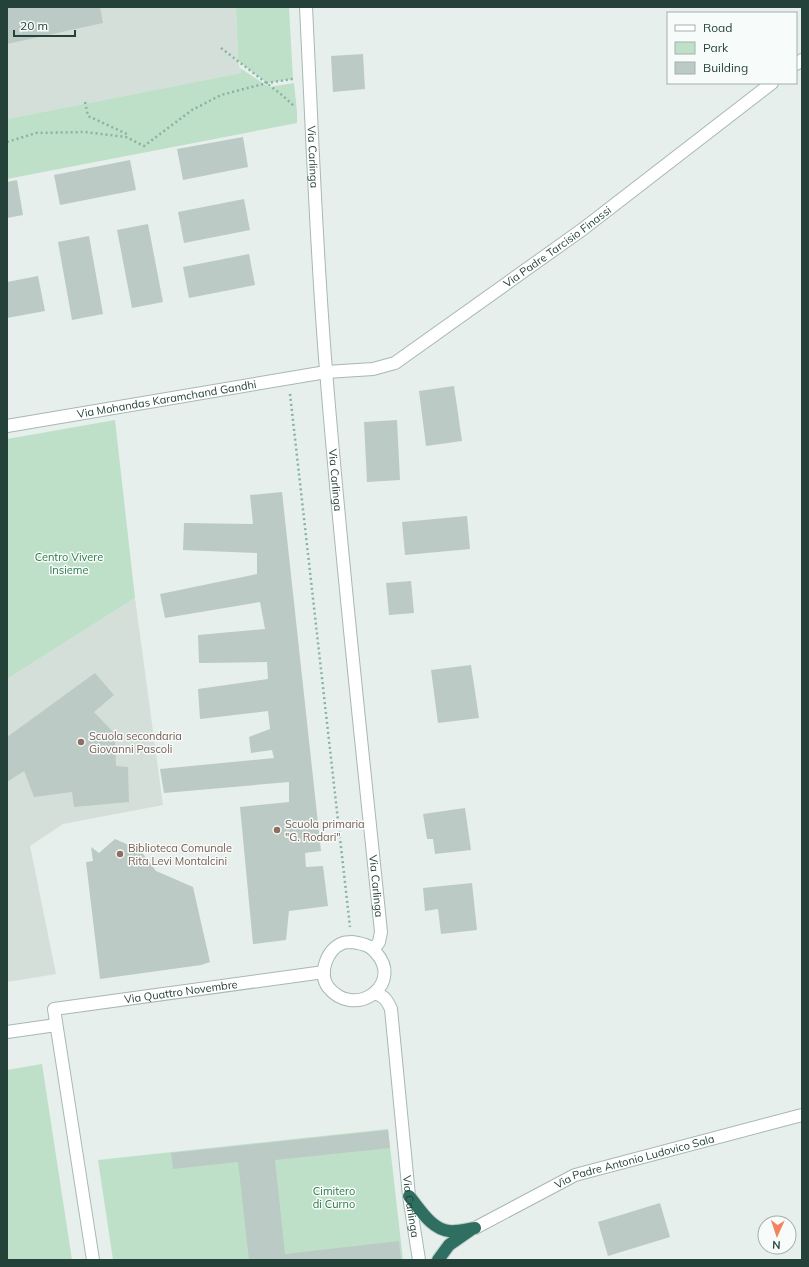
<svg xmlns="http://www.w3.org/2000/svg" width="809" height="1267" font-family="Mulish,sans-serif">
<style>
.built{fill:#d4dfda}
.green{fill:#bfe0c8}
.building{fill:#bbcac4}
.lines{fill:none;stroke-linecap:round;stroke-linejoin:round}
.street-casing{stroke:#a8b8b2;stroke-width:14}
.highway-casing{stroke:#c2cac8;stroke-width:14}
.path{stroke:#86b3a5;stroke-width:2.5;stroke-dasharray:2 3;stroke-linecap:butt}
.street{stroke:#fff;stroke-width:12}
.highway{stroke:#2f6f62;stroke-width:12}
.education-dot{fill:#8d6e63;stroke:#f7fbf9;stroke-width:1.5}
.labels{text-anchor:middle;stroke-width:3;stroke-linejoin:round;paint-order:stroke}
.street-label{font-size:11px;fill:#24423a;stroke:#f7fbf9}
.park-label{font-size:11px;fill:#2d7a4b;stroke:#f7fbf9}
.education-label{font-size:11px;fill:#785e54;stroke:#f7fbf9;text-anchor:start}
</style>
<rect width="100%" height="100%" fill="#e6efeb"/>
<!-- built -->
<path class="built" d="M7 7H236L238 61 241 73 7 119Z
M135 598 163 805 63 824 30 846 56 974 7 982V679Z"/>
<!-- green -->
<path class="green" d="M236 7H289L293 79 267 83 238 61Z
M240 68 269 87 294 83 297 112V123L7 179V119L241 73Z
M115 420 135 598 7 679V439Z
M42 1064 72 1260H7V1070Z
M388 1129 403 1260H113L98 1160Z"/>
<!-- building -->
<path class="building" d="M7 7H100L103 23 7 44Z
M363 54 365 89 333 92 331 56Z
M243 137 248 167 183 180 177 149Z
M130 160 136 190 60 205 54 175Z
M17 180 23 215 7 218V182Z
M244 199 250 230 184 243 178 212Z
M148 224 163 302 132 308 117 230Z
M89 236 103 314 72 320 58 242Z
M249 254 255 285 189 298 183 267Z
M38 276 45 311 7 318V282Z
M454 386 462 441 426 446 419 391Z
M397 420 400 480 367 482 364 422Z
M282 492 321 851 305 853 306 867 323 866 328 906 289 911 286 940 253 944 240 807 289 802V782L164 793 160 769 274 758 272 750 251 753 249 737 270 729 268 711 200 719 198 689 268 679 267 662 199 663 198 635 265 629 260 602 165 618 160 594 257 574V553L183 550 184 523 253 524 250 495Z
M467 516 470 549 405 555 402 522Z
M411 581 414 613 389 615 386 583Z
M471 665 479 718 438 723 431 670Z
M95 673 114 695 94 712 115 734 116 766 128 767 129 802 74 807 72 792 34 797 24 771 7 782V737Z
M465 808 471 850 435 854 433 839H427L423 814Z
M115 839 140 850 156 871 193 887 210 962 201 965 100 979 86 862 93 861 91 847 99 853Z
M472 883 477 930 441 934 438 909 425 911 423 888Z
M388 1130 390 1148 275 1160 285 1254 399 1241 401 1260H249L238 1162 173 1169 171 1153Z
M660 1203 670 1237 608 1256 598 1222Z"/>
<g class="lines">
<defs>
<g id="street">
<path id="s1" d="M306 7C312 128 316 249 326 370 341 558 362 745 381 932L379 942 374 949"/>
<path d="M796 64 802 60"/>
<path id="s2" d="M7 426 326 372 373 369 395 363 583 229 772 83"/>
<path d="M352 942C366 944 372 946 380 958 399 987 354 1019 328 987 318 973 327 949 343 943 345 942 349 942 352 942Z"/>
<path id="s3" d="M375 993C384 996 387 1000 391 1009L409 1196 419 1260"/>
<path d="M7 1032 56 1025"/>
<path id="s4" d="M475 1228 575 1175 802 1115"/>
<path id="s5" d="M93 1260 54 1009 324 972"/>
</g>
<path id="highway" d="M409 1196C420 1209 431 1229 449 1231 457 1232 467 1229 475 1228
M438 1260 449 1245 472 1229"/>
</defs>
<!-- street casing -->
<use href="#street" class="street-casing"/>
<!-- highway casing -->
<use href="#highway" class="highway-casing"/>
<!-- path -->
<path class="path" d="M221 48 282 95 294 106
M85 102 88 116 127 134 126 137
M7 142 36 133 85 132 126 137 144 146 192 110 221 95 267 83 293 79
M290 394 350 927"/>
<!-- street -->
<use href="#street" class="street"/>
<!-- highway -->
<use href="#highway" class="highway"/>
</g>
<!-- markers -->
<g class="education-dot">
<circle cx="81" cy="742" r="4"/>
<circle cx="277" cy="830" r="4"/>
<circle cx="120" cy="854" r="4"/>
</g>
<g class="labels">
<!-- street labels -->
<g class="street-label">
<text dy="4" stroke="none"><textPath href="#s1" startOffset="150">Via Carlinga</textPath></text>
<text dy="4" stroke="none"><textPath href="#s2" startOffset="593">Via Padre Tarcisio Finassi</textPath></text>
<text dy="4" stroke="none"><textPath href="#s2" startOffset="162">Via Mohandas Karamchand Gandhi</textPath></text>
<text dy="4" stroke="none"><textPath href="#s1" startOffset="474">Via Carlinga</textPath></text>
<text dy="4" stroke="none"><textPath href="#s1" startOffset="882">Via Carlinga</textPath></text>
<text dy="4" stroke="none"><textPath href="#s5" startOffset="382">Via Quattro Novembre</textPath></text>
<text dy="4" stroke="none"><textPath href="#s4" startOffset="174">Via Padre Antonio Ludovico Sala</textPath></text>
<text dy="4" stroke="none"><textPath href="#s3" startOffset="222">Via Carlinga</textPath></text>
</g>
<!-- park labels -->
<g class="park-label">
<text x="69" y="561">Centro Vivere<tspan x="69" dy="13">Insieme</tspan></text>
<text x="334" y="1195">Cimitero<tspan x="334" dy="13">di Curno</tspan></text>
</g>
<!-- education labels -->
<g class="education-label">
<text x="89" y="740">Scuola secondaria<tspan x="89" dy="13">Giovanni Pascoli</tspan></text>
<text x="285" y="828">Scuola primaria<tspan x="285" dy="13">"G. Rodari"</tspan></text>
<text x="128" y="852">Biblioteca Comunale<tspan x="128" dy="13">Rita Levi Montalcini</tspan></text>
</g>
</g>
<!-- border -->
<rect width="809" height="1267" fill="none" stroke="#24423a" stroke-width="16"/>
<!-- legend -->
<rect x="667" y="12" width="130" height="72" fill="#f7fbf9" stroke="#a3b1ad"/>
<rect x="675" y="25" width="20" height="6" fill="#ffffff" stroke="#a3b1ad"/>
<text x="703" y="32" font-size="12" fill="#24423a">Road</text>
<rect x="675" y="42" width="20" height="12" fill="#bfe0c8" stroke="#a3b1ad"/>
<text x="703" y="52" font-size="12" fill="#24423a">Park</text>
<rect x="675" y="62" width="20" height="12" fill="#bbcac4" stroke="#a3b1ad"/>
<text x="703" y="72" font-size="12" fill="#24423a">Building</text>
<!-- north arrow -->
<g transform="translate(777 1235) rotate(183)"><circle r="19" fill="#f7fbf9" stroke="#a3b1ad"/>
<path d="M0-3L7 15L0 10L-7 15Z" fill="#f4845f"/>
<text y="-6" font-size="11" font-weight="bold" text-anchor="middle" fill="#24423a">N</text>
</g>
<!-- scale -->
<path d="M14 30v6h61v-6" fill="none" stroke="#24423a" stroke-width="2"/>
<text x="20" y="30" font-size="12" fill="#24423a" stroke="#f7fbf9" stroke-width="3" paint-order="stroke">20 m</text>
</svg>
